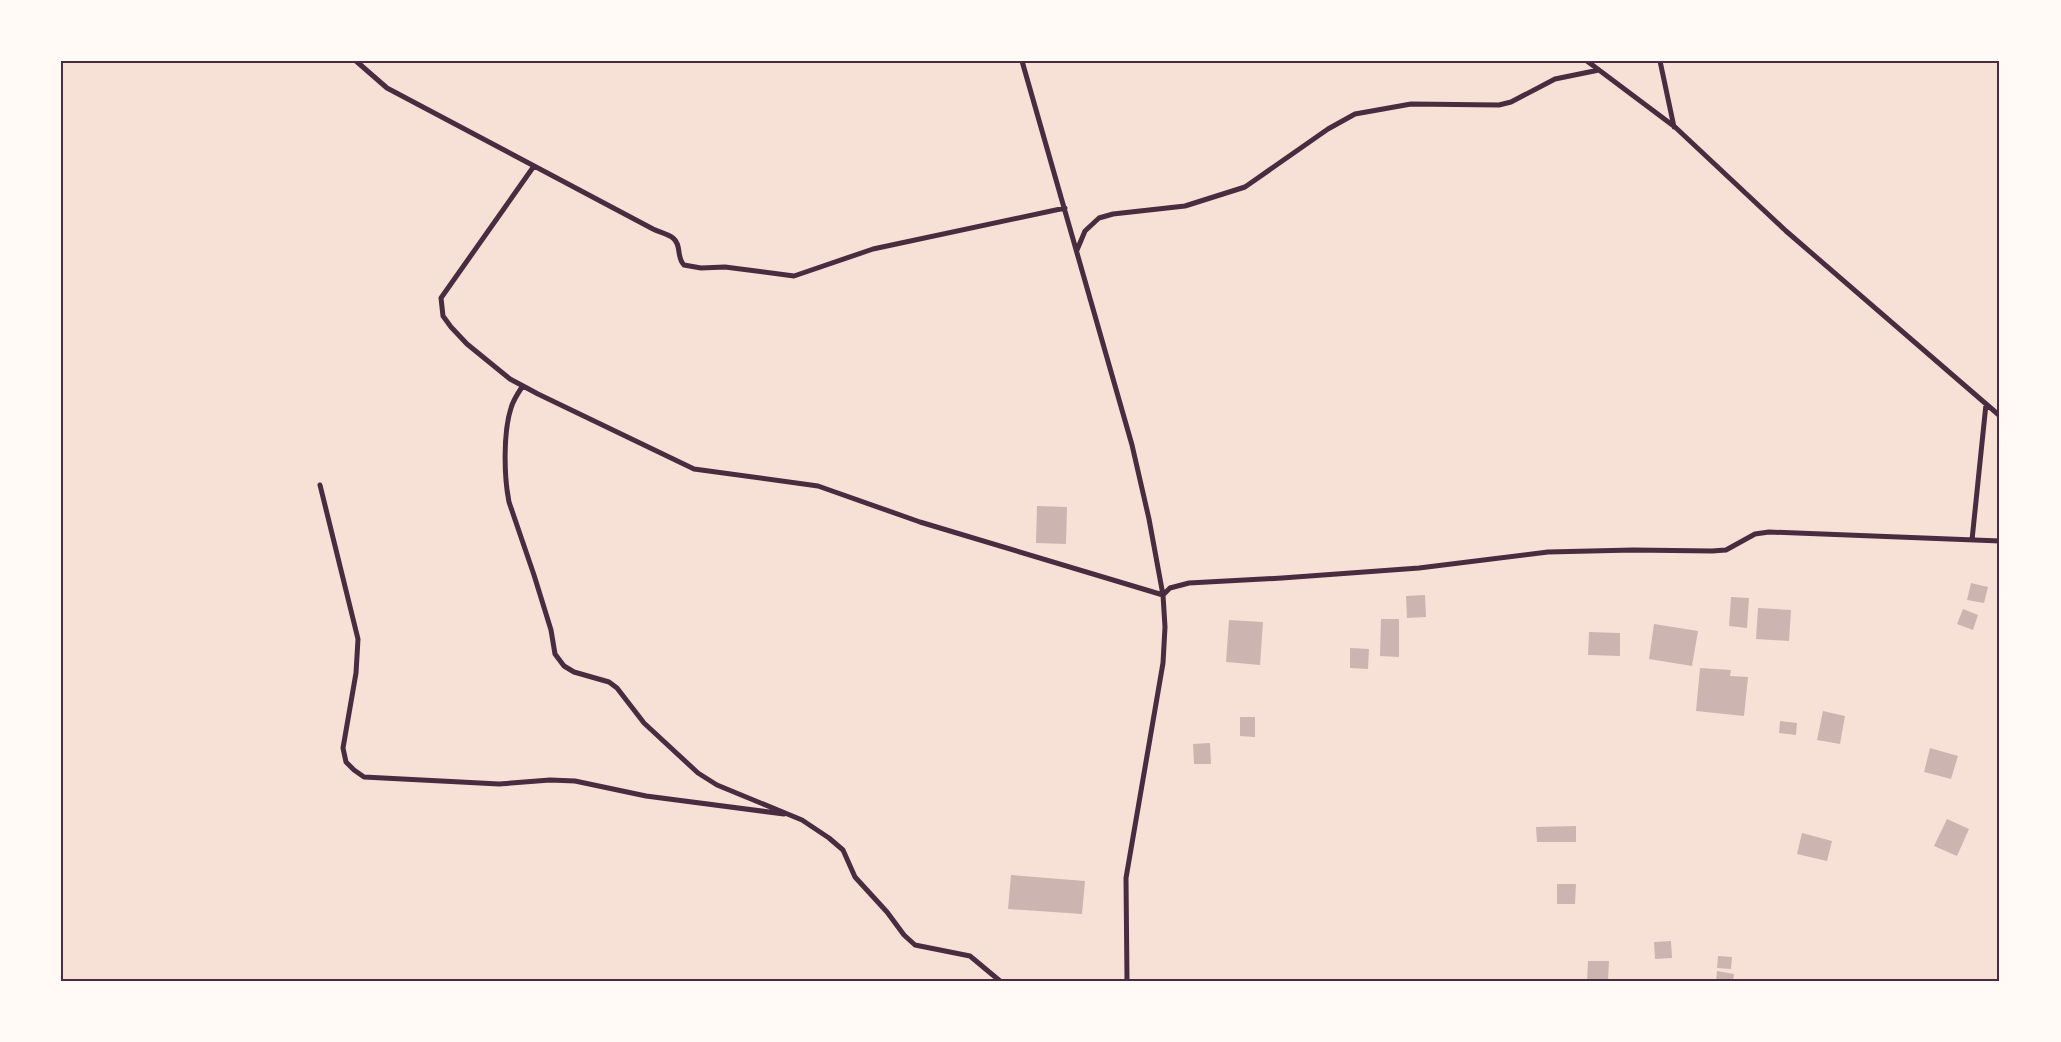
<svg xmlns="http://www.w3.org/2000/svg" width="2061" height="1042" font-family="Ubuntu,sans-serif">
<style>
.building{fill:#ccb4b1}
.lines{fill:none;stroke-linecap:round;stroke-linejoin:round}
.minor{stroke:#4a2c40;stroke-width:5}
.neatline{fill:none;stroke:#4a2c40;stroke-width:2}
</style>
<rect width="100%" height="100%" fill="#f7e1d7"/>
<!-- building -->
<path class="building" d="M1037 506 1067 507 1066 544 1036 543Z
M1971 583 1988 587 1984 603 1967 600Z
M1425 595 1426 617 1407 618 1406 596Z
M1731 597 1749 598 1747 628 1729 626Z
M1758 608 1791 610 1789 641 1756 639Z
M1963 609 1978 615 1973 630 1957 624Z
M1381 619H1399V657L1380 656Z
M1229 620 1263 622 1260 665 1226 662Z
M1654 624 1698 631 1692 666 1649 659Z
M1589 632 1620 633V656L1588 655Z
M1350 648 1369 649 1368 669 1350 668Z
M1700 668 1731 670 1730 676 1748 677 1744 716 1696 711Z
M1823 711 1845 716 1840 744 1817 740Z
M1240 717H1255V737L1240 736Z
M1780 721 1797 723 1796 735 1779 733Z
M1210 743 1211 764H1194L1193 744Z
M1930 748 1958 756 1951 779 1924 772Z
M1947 819 1969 829 1957 856 1934 846Z
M1576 826V842H1537L1536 827Z
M1802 833 1832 841 1827 861 1797 854Z
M1011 875 1085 881 1082 914 1008 909Z
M1557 884H1576L1575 904H1557Z
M1671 941 1672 958 1655 959 1654 942Z
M1718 956 1732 957 1731 969 1717 968Z
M1588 961H1609L1608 981H1587Z
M1717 971 1734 974 1733 981H1716Z"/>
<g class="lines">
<!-- minor -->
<path class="minor" d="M356 61 387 88 653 229C659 232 668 234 673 238 682 245 676 257 684 265L701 268 725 267 794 276 873 249 1065 208
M1022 61 1132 445 1149 519 1163 595 1165 627 1163 663 1126 878 1127 981
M1587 61 1675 127 1786 231 2000 416
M1660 61 1674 127
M534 166 441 298 443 316 451 327 467 344 510 379 538 394 694 469 818 486 920 522 1163 595 1170 588 1189 583 1282 578 1419 568 1548 552 1633 550 1712 551 1726 550 1755 534 1769 532 2000 541
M1077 250 1085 231 1099 218 1113 214 1185 206 1245 187 1328 129 1355 114 1411 104 1499 105 1511 102 1555 79 1599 70
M522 387C518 393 513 401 511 408 503 433 504 477 509 502L534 575 551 630 555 654 564 666 574 672 609 682 617 688 644 723 698 773 717 785 802 820 829 838 843 850 855 877 887 912 904 935 915 945 970 956 1000 981
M320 485 358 639 356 673 343 748 346 762 354 770 364 777 499 784 550 780 575 781 646 796 784 814
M1972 540 1986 404"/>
</g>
<!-- border -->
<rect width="2061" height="1042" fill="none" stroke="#fffaf5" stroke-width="125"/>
<rect x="62" y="62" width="1936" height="918" class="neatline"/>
</svg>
